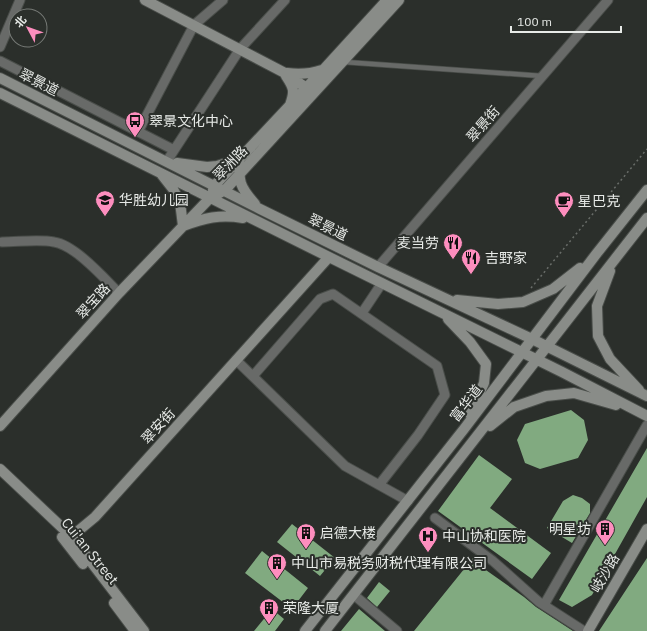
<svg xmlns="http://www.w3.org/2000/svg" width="647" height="631" font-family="'IBM Plex Sans','Noto Sans SC',sans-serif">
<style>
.building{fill:#81aa80}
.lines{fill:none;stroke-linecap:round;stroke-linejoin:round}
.lane-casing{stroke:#494d49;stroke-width:6}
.street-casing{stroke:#494d49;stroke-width:11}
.secondary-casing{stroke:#494d49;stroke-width:12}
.path{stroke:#696d69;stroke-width:1.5;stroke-dasharray:2 3;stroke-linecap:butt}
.lane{stroke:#686a68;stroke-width:4.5}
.street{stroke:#686a68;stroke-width:9}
.secondary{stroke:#898c88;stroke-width:10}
.labels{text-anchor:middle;stroke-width:4;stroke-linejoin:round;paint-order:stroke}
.street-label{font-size:14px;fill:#e7eae7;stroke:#2b2f2b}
.poi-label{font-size:14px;fill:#e7eae7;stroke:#2b2f2b;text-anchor:start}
</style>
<rect width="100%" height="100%" fill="#2b2f2b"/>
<!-- building -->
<path class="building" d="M571 410 584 420 588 440 578 458 540 469 525 463 517 440 525 424Z
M647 448V497L592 595 572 607 559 600Z
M479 455 512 479 490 508 551 553 532 579 438 511Z
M573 495 582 498 590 504V513L572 543 547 528 563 501Z
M292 524 335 558 320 576 277 542Z
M262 551 308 588 292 609 245 573Z
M473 558 484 567 483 568 524 597 536 607 573 631H414Z
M647 558V631H599Z
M379 582 390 591 377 607 367 598Z
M272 609 284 619 275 631H254Z
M359 609 385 631H341Z"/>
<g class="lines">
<defs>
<path id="lane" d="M344 62 542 76"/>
<path id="street" d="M0 47 20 0
M0 61 174 150
M138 132 194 25 223 0
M167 161 240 49 285 0
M2 242C18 242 39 239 54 242 75 245 104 278 119 293
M378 267 608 0
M362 313 382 283
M236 360 345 466 408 501
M253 376 320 299 333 294 437 366 445 395 418 435 379 485
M435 518 493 561 539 602 584 631
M354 595 397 631
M544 605 647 425"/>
<path id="secondary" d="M145 0 283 72 311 91
M287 73C301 75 310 74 322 70
M286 76C294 88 295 91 290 105
M0 78 260 209 378 267 532 339 647 396
M0 93 329 257 562 372 647 416
M177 163 207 167 217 166 239 159C239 182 239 186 255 204
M162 175 173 189 180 202 183 226C204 218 220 214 243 218
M213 190 214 186 324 69 387 0
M610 271 597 306 598 336 610 359 639 390
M457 300 498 304 523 302 553 289 580 268
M448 319 470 342 486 364 484 383 470 414
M0 426 119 293 210 198 225 190 399 0
M490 426 514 407 546 396 574 393 616 405
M0 469 72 537 144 631
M62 537 83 564
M66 541 95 517 329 257
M114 603 135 631
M305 631 464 429 597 253 647 190
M325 631 647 218
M588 631 647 529"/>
</defs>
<!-- lane casing -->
<use href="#lane" class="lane-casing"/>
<!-- street casing -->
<use href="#street" class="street-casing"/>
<!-- secondary casing -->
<use href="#secondary" class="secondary-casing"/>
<!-- path -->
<path class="path" d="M531 288 647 149"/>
<!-- lane -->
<use href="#lane" class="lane"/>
<!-- street -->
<use href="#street" class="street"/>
<!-- secondary -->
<use href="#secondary" class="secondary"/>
</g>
<!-- icons -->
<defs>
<symbol id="bus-pin" viewBox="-11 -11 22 30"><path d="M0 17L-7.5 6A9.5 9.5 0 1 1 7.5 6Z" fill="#fd8ebe" stroke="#2b2f2b"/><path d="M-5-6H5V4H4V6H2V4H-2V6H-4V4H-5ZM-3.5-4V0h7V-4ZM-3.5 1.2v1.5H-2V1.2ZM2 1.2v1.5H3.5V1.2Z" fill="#111"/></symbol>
<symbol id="school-pin" viewBox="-11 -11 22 30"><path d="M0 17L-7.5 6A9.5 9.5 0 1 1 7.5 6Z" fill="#fd8ebe" stroke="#2b2f2b"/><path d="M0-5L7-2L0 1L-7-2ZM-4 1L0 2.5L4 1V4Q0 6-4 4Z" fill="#111"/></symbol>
<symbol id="cafe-pin" viewBox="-11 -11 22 30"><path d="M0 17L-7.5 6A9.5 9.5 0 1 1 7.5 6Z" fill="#fd8ebe" stroke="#2b2f2b"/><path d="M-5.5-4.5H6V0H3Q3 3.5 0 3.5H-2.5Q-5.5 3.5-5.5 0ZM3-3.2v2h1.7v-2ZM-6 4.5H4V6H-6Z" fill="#111"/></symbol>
<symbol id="restaurant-pin" viewBox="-11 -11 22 30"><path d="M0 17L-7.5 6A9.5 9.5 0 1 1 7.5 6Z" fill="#fd8ebe" stroke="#2b2f2b"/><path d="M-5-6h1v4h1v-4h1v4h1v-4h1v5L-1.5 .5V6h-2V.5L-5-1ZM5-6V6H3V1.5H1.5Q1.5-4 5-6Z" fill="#111"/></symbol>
<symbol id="building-pin" viewBox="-11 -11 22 30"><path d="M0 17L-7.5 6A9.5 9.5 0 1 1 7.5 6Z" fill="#fd8ebe" stroke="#2b2f2b"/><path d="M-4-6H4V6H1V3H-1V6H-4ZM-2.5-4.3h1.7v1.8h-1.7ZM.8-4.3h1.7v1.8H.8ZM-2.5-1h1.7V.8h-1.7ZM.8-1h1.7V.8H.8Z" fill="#111"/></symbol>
<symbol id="hospital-pin" viewBox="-11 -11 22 30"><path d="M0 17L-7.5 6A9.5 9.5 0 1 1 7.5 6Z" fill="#fd8ebe" stroke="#2b2f2b"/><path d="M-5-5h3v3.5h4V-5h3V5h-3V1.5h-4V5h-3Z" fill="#111"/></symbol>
</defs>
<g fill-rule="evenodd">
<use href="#bus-pin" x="124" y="110" width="22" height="30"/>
<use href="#school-pin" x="94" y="189" width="22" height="30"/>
<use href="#cafe-pin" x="553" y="190" width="22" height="30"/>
<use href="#restaurant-pin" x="442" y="232" width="22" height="30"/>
<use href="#restaurant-pin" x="460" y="247" width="22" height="30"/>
<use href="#building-pin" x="594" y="518" width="22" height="30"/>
<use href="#building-pin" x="295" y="522" width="22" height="30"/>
<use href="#hospital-pin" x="417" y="525" width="22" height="30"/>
<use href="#building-pin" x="266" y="552" width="22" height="30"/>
<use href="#building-pin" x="258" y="597" width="22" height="30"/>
</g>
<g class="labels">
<!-- street labels -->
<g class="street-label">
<text transform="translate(39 82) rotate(27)" y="5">翠景道</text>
<text transform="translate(483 124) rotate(-49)" y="5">翠景街</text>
<text transform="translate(230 163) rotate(-46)" y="5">翠洲路</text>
<text transform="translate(328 227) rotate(26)" y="5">翠景道</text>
<text transform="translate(93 301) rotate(-48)" y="5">翠宝路</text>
<text transform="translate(466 403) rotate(-52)" y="5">富华道</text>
<text transform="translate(158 426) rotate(-48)" y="5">翠安街</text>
<text transform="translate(90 551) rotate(51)" y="5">Cui'an Street</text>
<text transform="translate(605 573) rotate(-60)" y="5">岐沙路</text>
</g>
<!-- poi labels -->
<g class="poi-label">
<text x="149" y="126">翠景文化中心</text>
<text x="119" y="205">华胜幼儿园</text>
<text x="578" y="206">星巴克</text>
<text x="439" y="248" text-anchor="end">麦当劳</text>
<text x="485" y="263">吉野家</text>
<text x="591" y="534" text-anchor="end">明星坊</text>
<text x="320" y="538">启德大楼</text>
<text x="442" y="541">中山协和医院</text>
<text x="291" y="568">中山市易税务财税代理有限公司</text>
<text x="283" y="613">荣隆大厦</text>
</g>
</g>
<!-- north arrow -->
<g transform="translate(28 28) rotate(311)"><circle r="19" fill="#2b2f2b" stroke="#767a76"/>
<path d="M0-3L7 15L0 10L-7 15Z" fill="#fd8ebe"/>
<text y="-6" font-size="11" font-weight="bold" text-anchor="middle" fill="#e7eae7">北</text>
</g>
<!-- scale -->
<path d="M511 26v6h110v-6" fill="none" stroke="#e7eae7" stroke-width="2"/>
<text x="517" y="26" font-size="12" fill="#e7eae7" stroke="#2b2f2b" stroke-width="3" paint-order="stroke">100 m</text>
</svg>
